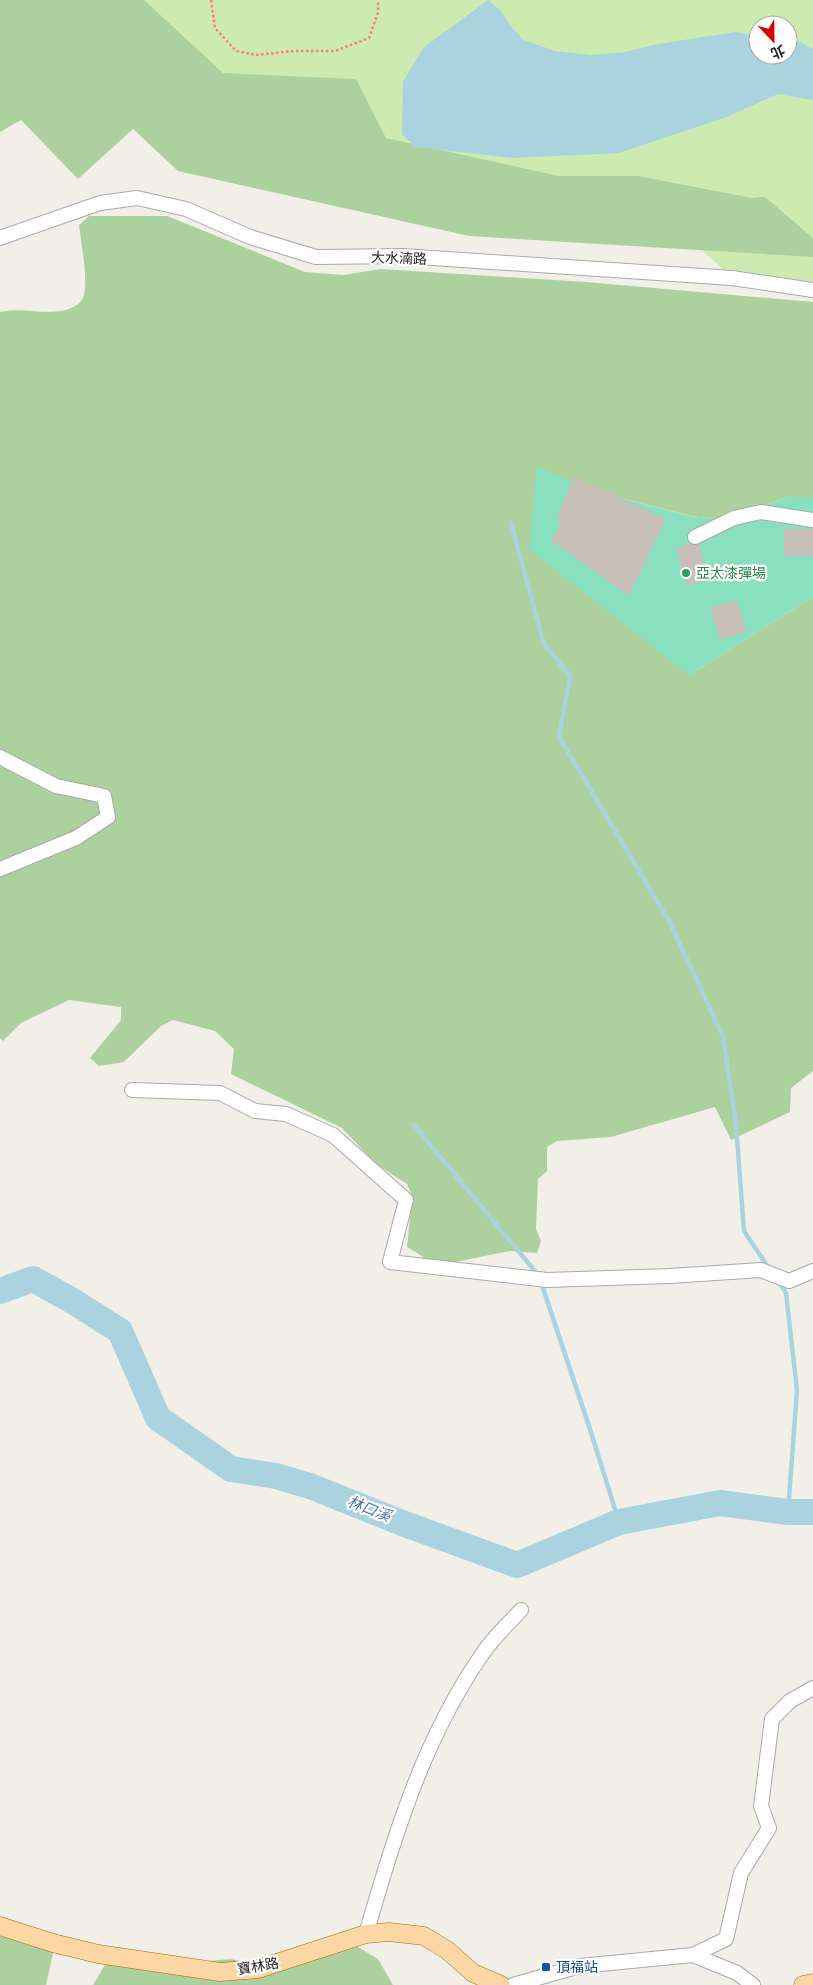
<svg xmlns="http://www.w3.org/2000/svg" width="813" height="1985" font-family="'Nunito Sans','Noto Sans TC',sans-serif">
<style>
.grass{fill:#cdebb0;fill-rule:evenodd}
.forest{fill:#add19e}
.pitch{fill:#88e0be}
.water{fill:#aad3df}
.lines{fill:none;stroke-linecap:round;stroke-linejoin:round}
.stream{stroke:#aad3df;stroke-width:4.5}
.river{stroke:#aad3df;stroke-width:26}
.building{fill:#c7bfb8}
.minor-casing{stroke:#a9a9a9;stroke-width:16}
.major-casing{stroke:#a06b00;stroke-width:19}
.path{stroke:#fa8072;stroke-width:2.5;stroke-dasharray:2.5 2.5;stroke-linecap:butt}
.minor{stroke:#fff;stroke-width:14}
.major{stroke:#fcd6a4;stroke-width:18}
.leisure-dot{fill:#2e9e5b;stroke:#fff;stroke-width:2}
.transit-dot{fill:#1a4fb4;stroke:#fff;stroke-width:2}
.labels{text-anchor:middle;stroke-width:4.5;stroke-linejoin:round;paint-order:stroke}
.street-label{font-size:14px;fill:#222;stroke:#fff}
.leisure-label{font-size:14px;fill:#27864d;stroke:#fff;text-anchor:start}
.transit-label{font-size:14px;fill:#164399;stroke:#fff;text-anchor:start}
.water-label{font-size:15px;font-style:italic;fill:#4a7aab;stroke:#fff}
</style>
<rect width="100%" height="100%" fill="#f2efe9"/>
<!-- grass -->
<path class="grass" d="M118 0H813V290L732 278 652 203 225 115ZM758 25H788V55H758Z"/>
<!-- forest -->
<path class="forest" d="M0 0H144L223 73 356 79 386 138 559 176H638L752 198 765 197 813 238V257L469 236 178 171 133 129 78 179 21 120 0 132Z
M89 216H167L305 272 343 275 381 269 586 282 813 302V497H787L735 517 699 518 592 491 689 675 813 597V1071L791 1088 790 1112 731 1140 715 1107 611 1137 557 1141 547 1147V1171L538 1179 536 1229 541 1241 537 1253 510 1251 455 1262 428 1260 407 1247 412 1196 407 1184 376 1164 342 1128 231 1074 234 1049 215 1031 173 1020 161 1026 124 1062 99 1066 90 1058 121 1020V1007L69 1000 21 1023 3 1041 0 1038V312C21 307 41 314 61 311 69 310 80 305 83 298 89 282 81 243 79 225Z
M0 1933 55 1945 46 1985H0Z
M346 1940 378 1959 393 1985H93L112 1953 176 1964 230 1959 256 1964Z"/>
<!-- pitch -->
<path class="pitch" d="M537 466 592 491 698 518 735 517 787 497H813V597L689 675 529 549Z"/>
<!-- water -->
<path class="water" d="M488 0 500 10 514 30 524 40 555 51 591 55 625 52 658 44 735 32 758 35V55H788V40L800 42 813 49V100L778 94 727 117 619 153 513 158 415 147 402 134 403 82 423 48Z"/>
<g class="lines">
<!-- stream -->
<path class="stream" d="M511 523 544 644 570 676 559 737 670 923 723 1036 736 1125 744 1231 770 1270
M414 1125 539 1276 589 1426 619 1522
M779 1282 786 1293 797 1390 788 1512"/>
<!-- river -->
<path class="river" d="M0 1291 33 1279 71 1300 120 1331 158 1418 231 1469 276 1476 310 1486 402 1523 517 1565 619 1522 720 1503 788 1512H813"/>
</g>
<!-- building -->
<path class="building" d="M574 476 666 519 629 596 551 540 561 525 557 517Z
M784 529H813V556H784Z
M690 544 699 545 709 580 687 586 676 548Z
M737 600 746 632 720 639 710 608Z"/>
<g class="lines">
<defs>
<path id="minor" d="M0 238 100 203 137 198 186 209 250 237 316 257 403 256 732 278 813 290
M695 537 734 518 761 512 813 520
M0 757 56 786 104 796 108 817 76 838 0 869
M132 1090 220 1093 255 1111 286 1114 333 1135 406 1200 390 1262 547 1280 670 1276 761 1270 789 1281 813 1271
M366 1934C395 1835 423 1739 483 1653 493 1638 508 1624 521 1610
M693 1955 737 1973 753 1985
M513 1985 580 1966 693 1955 726 1939 741 1873 769 1828 761 1806 772 1719 790 1701 813 1688"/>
<path id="major" d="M0 1926 53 1943 98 1954 220 1972 258 1969 366 1934 389 1932 424 1936 447 1950 473 1973 501 1985
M803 1985 813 1983"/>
</defs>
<!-- minor casing -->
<use href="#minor" class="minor-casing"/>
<!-- major casing -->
<use href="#major" class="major-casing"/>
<!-- path -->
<path class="path" d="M211 0 215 28 236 51 256 55 294 51H335L369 38 378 13V0"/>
<!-- minor -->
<use href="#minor" class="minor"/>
<!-- major -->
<use href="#major" class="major"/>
</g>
<!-- markers -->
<circle class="leisure-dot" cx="686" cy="573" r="5"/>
<rect class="transit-dot" x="541" y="1962" width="10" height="10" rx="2.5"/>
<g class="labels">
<!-- street labels -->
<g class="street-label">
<text transform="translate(399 258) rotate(2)" y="5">大水湳路</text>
<text transform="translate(258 1966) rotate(-10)" y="5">寶林路</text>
</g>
<!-- leisure labels -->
<g class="leisure-label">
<text x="696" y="578">亞太漆彈場</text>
</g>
<!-- transit labels -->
<g class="transit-label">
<text x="556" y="1972">頂福站</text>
</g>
<!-- water labels -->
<g class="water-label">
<text transform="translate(369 1509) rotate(21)" y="5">林口溪</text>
</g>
</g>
<!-- north arrow -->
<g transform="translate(773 40) rotate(158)"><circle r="24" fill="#ffffff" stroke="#a7a7a7"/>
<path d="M0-4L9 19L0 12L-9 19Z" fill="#d40000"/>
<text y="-8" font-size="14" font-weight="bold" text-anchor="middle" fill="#222222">北</text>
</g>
</svg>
